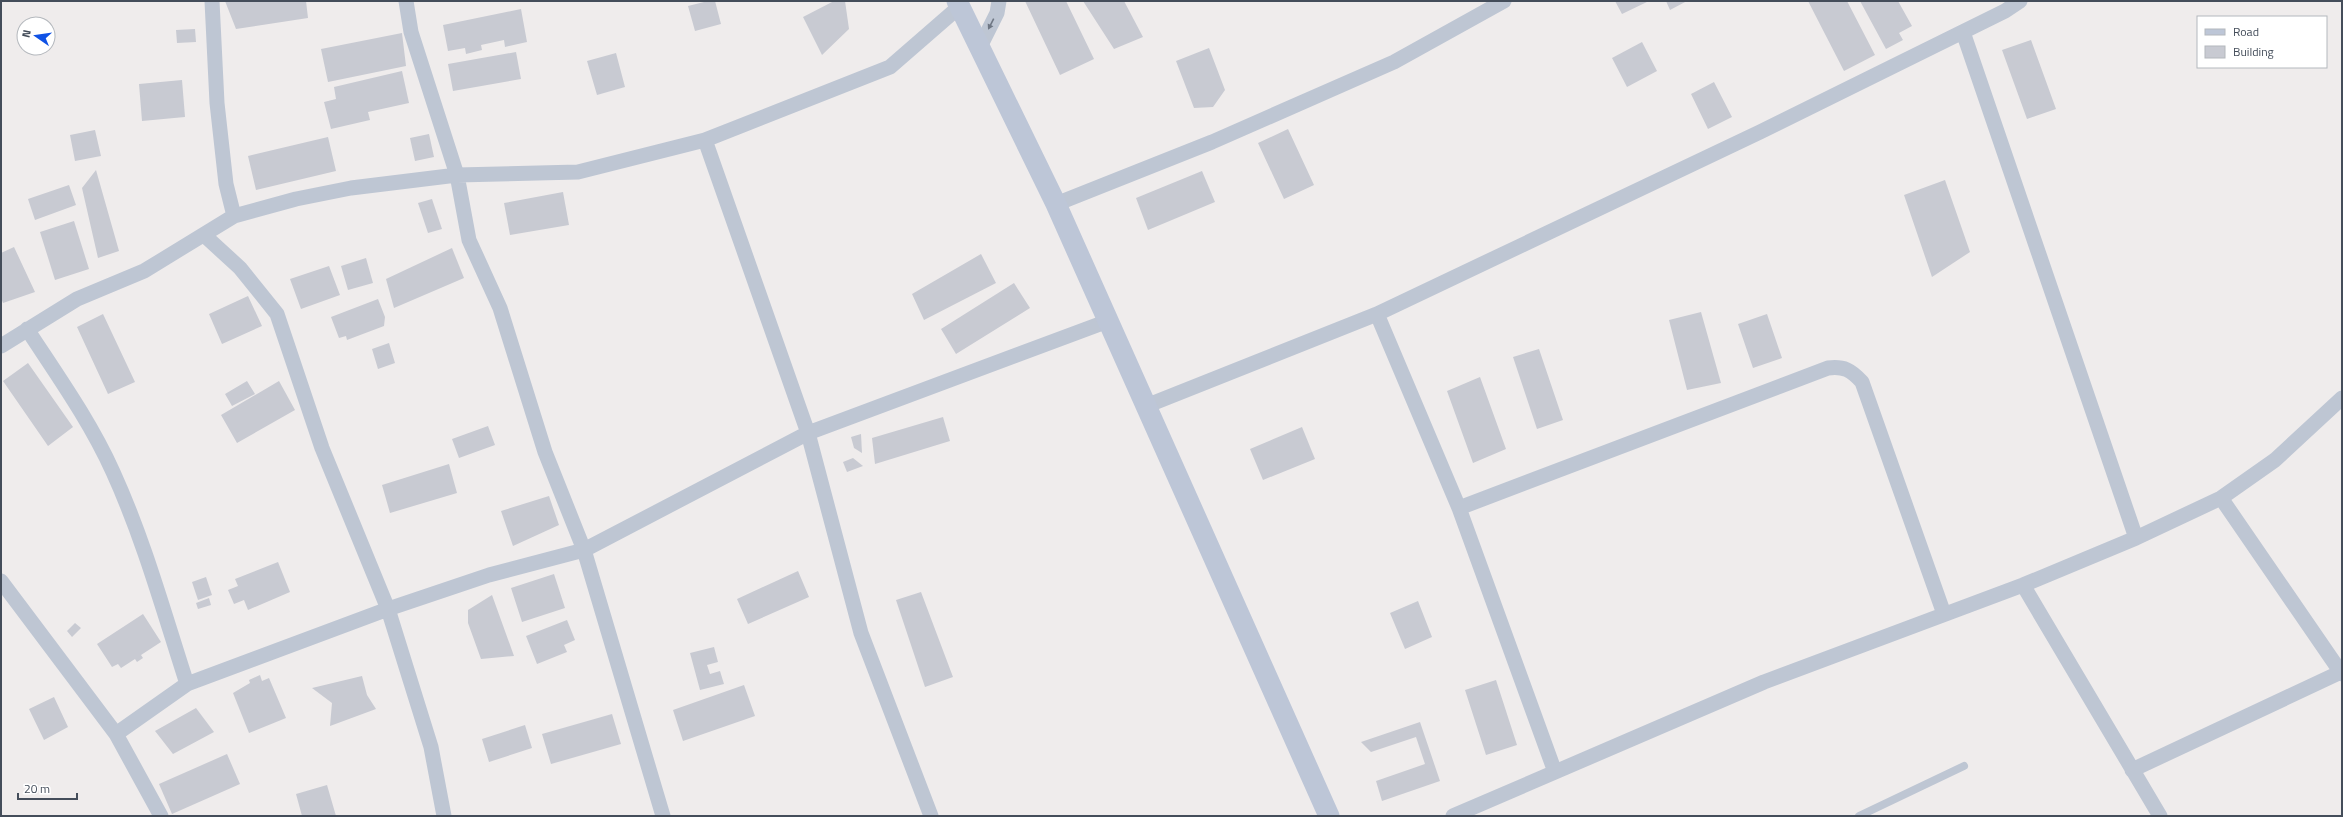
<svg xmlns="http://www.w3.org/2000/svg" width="2343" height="817" font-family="'Titillium Web',sans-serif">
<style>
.building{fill:#c8cad2}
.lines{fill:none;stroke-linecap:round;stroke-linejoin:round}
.lane{stroke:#bec6d3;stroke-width:8}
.street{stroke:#bec6d3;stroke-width:15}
.secondary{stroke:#bdc6d7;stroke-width:21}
.oneway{fill:#6f7784}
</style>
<rect width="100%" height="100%" fill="#efecec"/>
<!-- building -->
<path class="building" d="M225 1H306L308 18 236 29Z
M708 1H715L721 24 695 31 688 6Z
M834 1H845L849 29 822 55 803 17Z
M1025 1H1066L1094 59 1060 75Z
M1083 1H1124L1143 37 1114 49Z
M1615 1H1649L1622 14Z
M1666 1H1687L1670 10Z
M1808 1H1847L1875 55 1844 71Z
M1860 1H1898L1912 26 1899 33 1903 40 1886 49Z
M521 9 527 42 505 47 504 40 481 45 482 50 466 54 465 48 448 51 443 25Z
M195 29 196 42 177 43 176 30Z
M402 33 406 66 328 82 321 49Z
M2031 40 2056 109 2027 119 2002 50Z
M1642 42 1657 71 1627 87 1612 58Z
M1209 48 1225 90 1213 107 1194 108 1176 61Z
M516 52 521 79 453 91 448 64Z
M616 53 625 87 597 95 587 61Z
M402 71 409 103 368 112 370 120 331 129 324 102 336 99 334 87Z
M182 80 185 117 142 121 139 84Z
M1714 82 1732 117 1708 129 1691 94Z
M1288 129 1314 185 1284 199 1258 143Z
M95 130 101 156 75 161 70 135Z
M429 134 434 157 415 161 410 138Z
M328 137 336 171 256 190 248 156Z
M96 170 119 251 98 258 82 188Z
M1202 171 1215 202 1148 230 1136 198Z
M1945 180 1970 252 1932 277 1904 195Z
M69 185 76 205 35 220 28 199Z
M563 192 569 225 510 235 504 203Z
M432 199 442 229 428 233 418 203Z
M74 221 89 269 55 280 40 232Z
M14 247 35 292 3 303 1 298V253Z
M452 248 464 278 394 308 386 279Z
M981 254 996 283 924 320 912 294Z
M366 258 373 283 348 290 341 266Z
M329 266 340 295 301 309 290 279Z
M1014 283 1030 308 956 354 941 329Z
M248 296 262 326 222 344 209 314Z
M378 299 385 317 384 326 347 340 346 336 339 338 331 317Z
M1701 312 1721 383 1687 390 1669 320Z
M103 314 135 382 108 394 77 327Z
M1767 314 1782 358 1753 368 1738 324Z
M389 343 395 363 378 369 372 349Z
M1539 349 1563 420 1537 429 1513 357Z
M28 363 73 427 48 446 3 381Z
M1480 377 1506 449 1473 463 1447 391Z
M247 381 255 394 232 406 225 394Z
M279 381 295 410 237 443 221 415Z
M943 417 950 441 875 464 872 438Z
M488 426 495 445 459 458 452 439Z
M1302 427 1315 459 1263 480 1250 449Z
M861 434 862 453 854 448 851 437Z
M853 458 863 466 847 472 843 462Z
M449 464 457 493 390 513 382 485Z
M549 496 559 525 513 546 501 511Z
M278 562 290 592 248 610 244 600 234 604 228 590 238 586 235 579Z
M798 571 809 597 748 624 737 599Z
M554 574 565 608 522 622 511 588Z
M206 577 212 595 198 600 192 582Z
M921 592 953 677 925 687 896 600Z
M492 595 514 656 481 659 468 623V610Z
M209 598 211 605 198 609 196 603Z
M1418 601 1432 637 1405 649 1390 613Z
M143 614 161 642 141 655 143 658 137 662 135 659 121 668 118 664 112 667 97 644Z
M567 620 575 640 564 645 567 652 537 664 526 636Z
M75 623 81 628 72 637 67 631Z
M714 647 718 662 707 665 710 674 720 671 724 684 700 690 690 653Z
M260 675 262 681 269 678 286 718 249 733 233 693 250 683 249 680Z
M362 676 367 695 376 709 330 726 332 703 312 688Z
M1496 680 1517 745 1486 755 1465 690Z
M744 685 755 716 683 741 673 710Z
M54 697 68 727 44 740 29 709Z
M196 708 214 732 173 754 155 731Z
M612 714 621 744 551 764 542 734Z
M1420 722 1440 781 1382 801 1376 781 1425 764 1416 737 1371 752 1361 742Z
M525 725 532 748 489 762 482 739Z
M227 754 240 784 172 814 159 784Z
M327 785 336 816H302L296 794Z"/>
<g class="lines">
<!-- lane -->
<path class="lane" d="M1859 816 1964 766"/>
<!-- street -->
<path class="street" d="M212 1 217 103 226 184 234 216 296 199 351 188 457 175 578 172 705 140 890 67 959 7
M406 1 411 32 457 175 469 240 500 308 545 452 584 550 663 816
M1963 32 2136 538
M980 47 997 13 999 1
M705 140 808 433 861 633 931 816
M1056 204 1212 142 1394 62 1504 1
M204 235 240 268 277 314 322 448 388 609 431 747 444 816
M1377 314 1459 508 1555 772
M27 329C57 375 90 421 113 472 144 540 164 613 187 684
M1 346 77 299 144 271 234 216
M1146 406 1377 314 1760 132 2005 11 2020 1
M2221 498 2342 674
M1459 508 1828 368C1844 366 1851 370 1862 382L1944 614
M1 581 116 734 161 816
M2023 585 2160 816
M116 734 187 684 388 609 489 575 584 550 808 433 1108 321
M2132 770 2341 672
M1453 816 1764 682 2023 585 2136 538 2221 498 2275 460 2342 398"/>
<!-- secondary -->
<path class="secondary" d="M957 1 1056 204 1329 816"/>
</g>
<!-- one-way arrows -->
<defs><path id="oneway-solid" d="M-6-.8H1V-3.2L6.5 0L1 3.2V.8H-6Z"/></defs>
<use class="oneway" href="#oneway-solid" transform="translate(991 24) rotate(117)"/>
<!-- border -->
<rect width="2343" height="817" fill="none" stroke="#444d5a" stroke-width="4"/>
<!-- legend -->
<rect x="2197" y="16" width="130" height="52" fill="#ffffff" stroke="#b4b8bd"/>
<rect x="2205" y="29" width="20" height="6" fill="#bdc6d7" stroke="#b4b8bd"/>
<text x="2233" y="36" font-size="12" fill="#444d5a">Road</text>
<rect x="2205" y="46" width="20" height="12" fill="#c8cad2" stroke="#b4b8bd"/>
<text x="2233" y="56" font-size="12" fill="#444d5a">Building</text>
<!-- north arrow -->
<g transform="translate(36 36) rotate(283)"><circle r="19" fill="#ffffff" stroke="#b4b8bd"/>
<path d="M0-3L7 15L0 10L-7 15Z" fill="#1052e5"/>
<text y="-6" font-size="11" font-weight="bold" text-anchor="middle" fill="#444d5a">N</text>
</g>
<!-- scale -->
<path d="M18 793v6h59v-6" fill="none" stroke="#444d5a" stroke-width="2"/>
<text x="24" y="793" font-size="12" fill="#444d5a" stroke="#ffffff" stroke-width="3" paint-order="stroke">20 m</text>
</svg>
